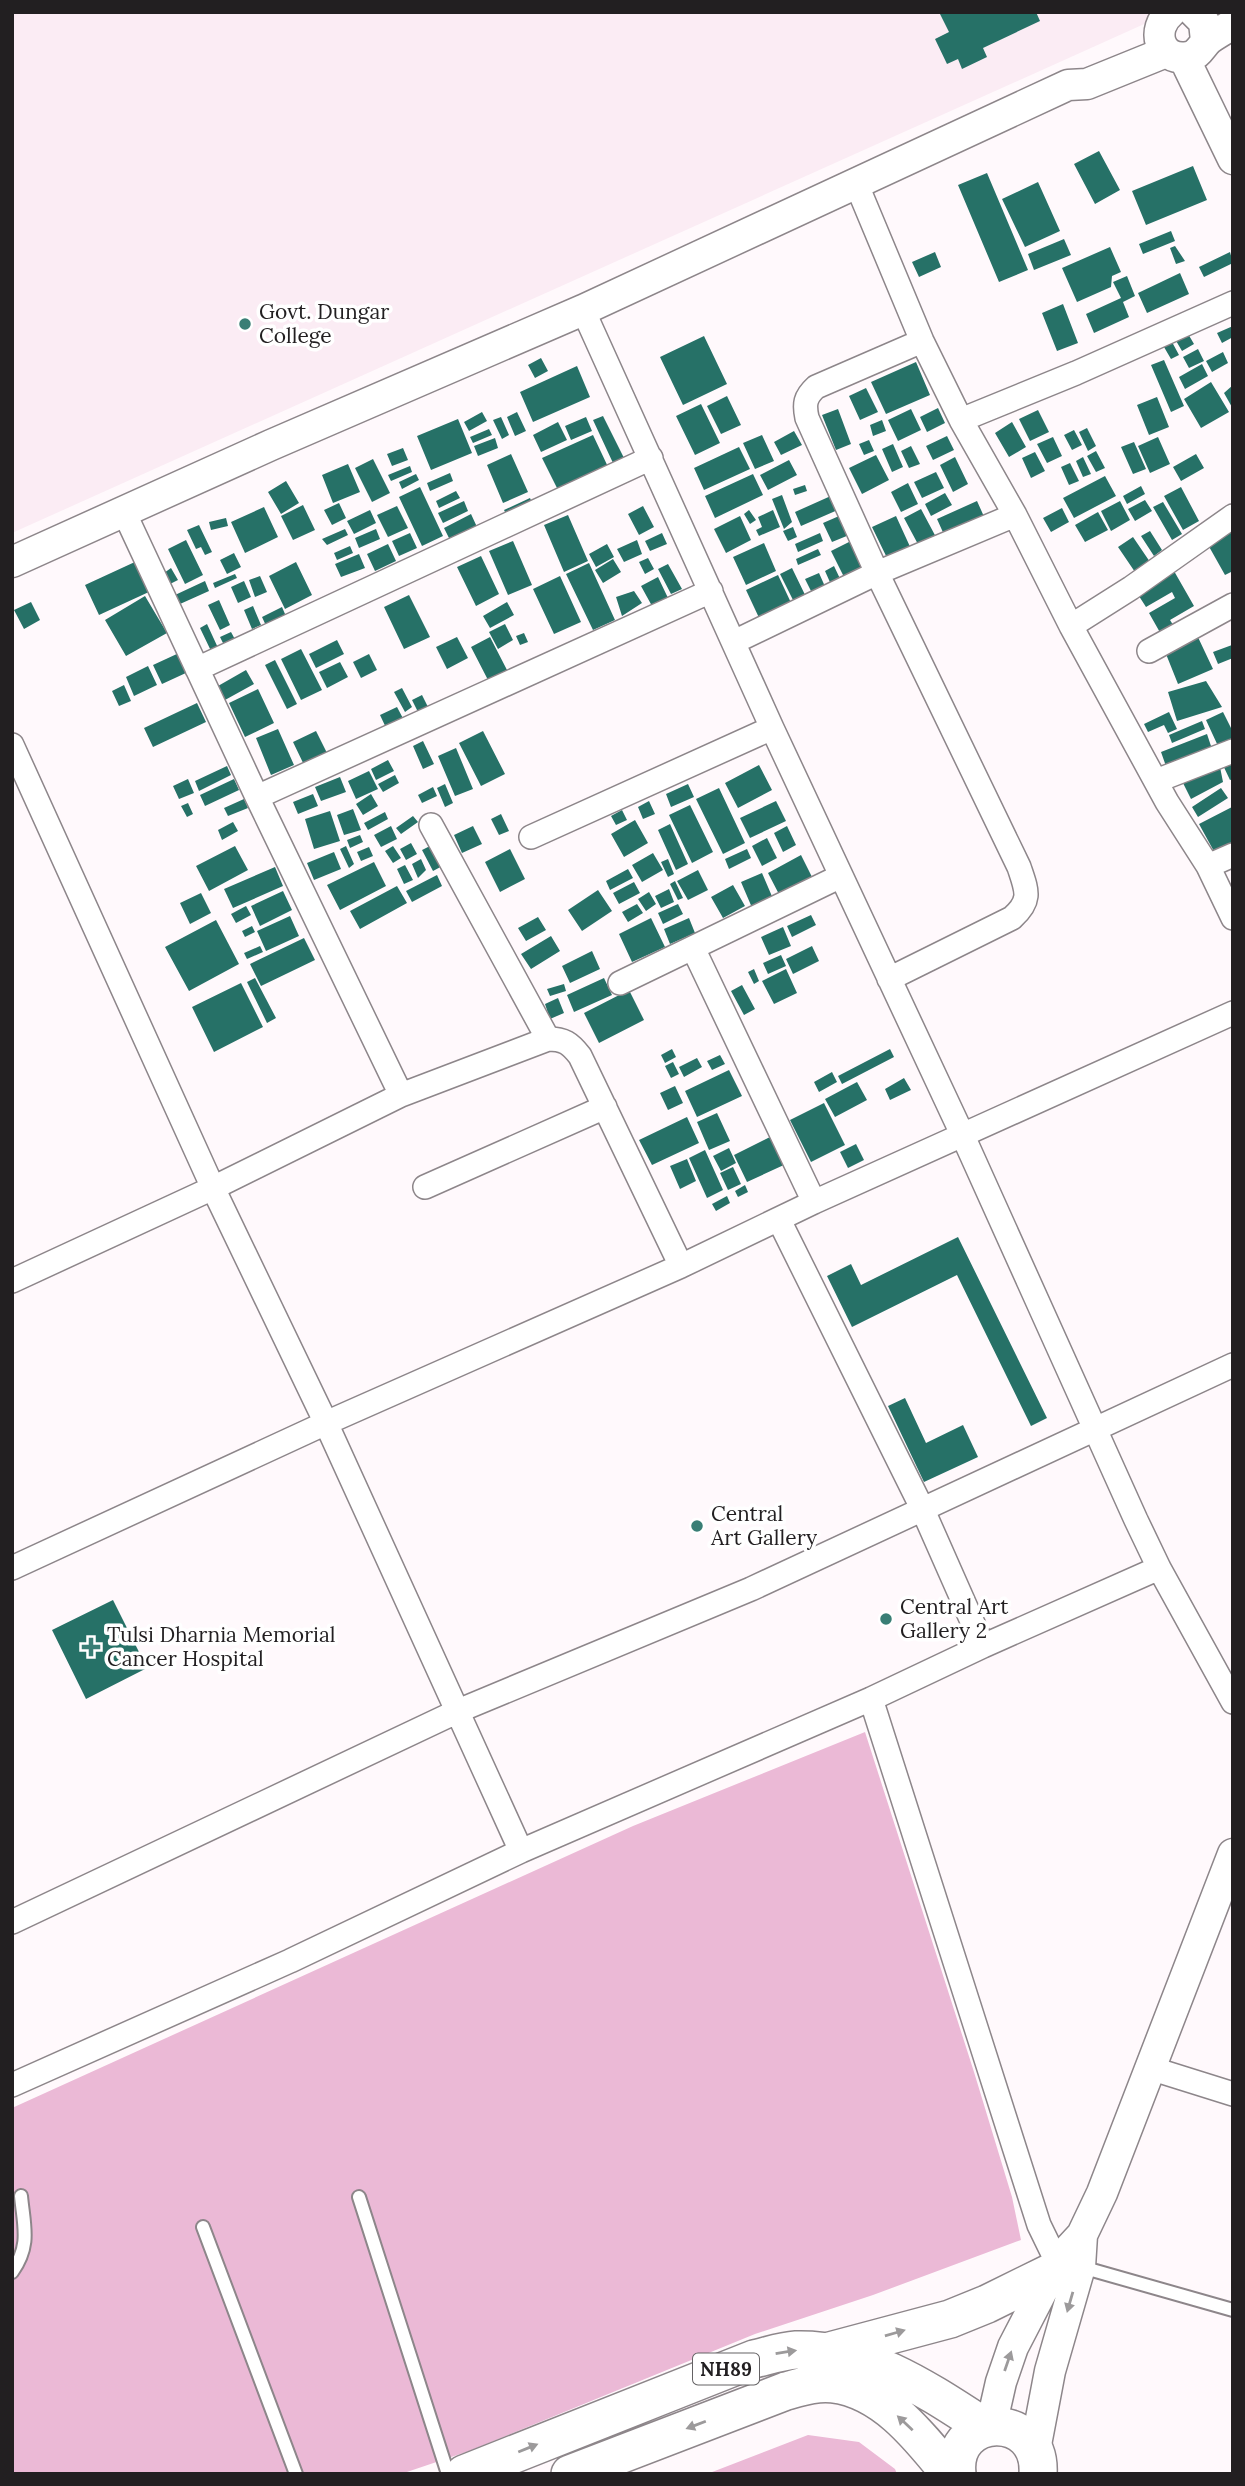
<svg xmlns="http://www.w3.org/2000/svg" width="1245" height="2486" font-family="Lora,serif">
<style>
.built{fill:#fbecf4}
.green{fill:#ebb9d6}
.building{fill:#267167}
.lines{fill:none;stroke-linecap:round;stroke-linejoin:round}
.service-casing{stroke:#8d868a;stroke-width:16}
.minor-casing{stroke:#8d868a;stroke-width:26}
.tertiary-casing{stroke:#8d868a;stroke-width:33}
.primary-casing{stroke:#8d868a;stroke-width:40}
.service{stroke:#fff;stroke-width:12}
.minor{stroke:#fff;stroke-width:23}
.tertiary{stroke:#fff;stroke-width:30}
.primary{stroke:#fff;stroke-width:37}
.oneway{fill:#9c9a9b}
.poi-dot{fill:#397e75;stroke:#fff;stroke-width:2.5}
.labels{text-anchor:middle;stroke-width:7;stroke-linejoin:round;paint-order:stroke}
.shield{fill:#fff;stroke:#646264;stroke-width:2}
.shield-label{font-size:19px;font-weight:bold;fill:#221f21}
.poi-label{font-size:21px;fill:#221f21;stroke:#fff;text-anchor:start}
</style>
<rect width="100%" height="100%" fill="#fff9fc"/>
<!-- built -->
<path class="built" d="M12 12H1160L1162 16 12 533Z"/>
<!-- green -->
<path class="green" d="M865 1732 974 2072 1012 2197 1021 2240 873 2295 755 2334 469 2451 401 2474H12V2108L633 1826Z
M808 2435 859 2442 895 2469 897 2474H707Z"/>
<!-- building -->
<path class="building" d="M939 12H1036L1040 21 983 48 987 57 962 69 958 59 947 64 935 39 949 32Z
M1099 151 1120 190 1095 204 1074 164Z
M1193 166 1207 200 1146 225 1132 191Z
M987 173 1028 270 999 282 958 185Z
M1038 182 1060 231 1025 247 1002 199Z
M1171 231 1175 241 1143 254 1139 244Z
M1064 239 1071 255 1034 270 1028 254Z
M1175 246 1185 261 1176 264 1170 248Z
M1110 247 1121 272 1112 276 1111 287 1077 302 1062 268Z
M935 252 941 267 919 277 912 262Z
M1230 252 1233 263 1204 277 1199 267Z
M1180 273 1189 294 1147 313 1138 293Z
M1127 276 1135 296 1123 302 1129 317 1094 333 1086 314 1121 298 1113 282Z
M1063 304 1078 343 1057 351 1042 313Z
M1233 326V337L1222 343 1217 333Z
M1187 332 1194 344 1182 351 1175 339Z
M704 336 727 384 683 405 660 357Z
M1172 342 1179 355 1171 359 1164 347Z
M1198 349 1204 361 1189 368 1183 357Z
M1223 352 1228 363 1212 372 1206 361Z
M541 358 548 371 535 378 528 365Z
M1164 360 1184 406 1171 412 1151 365Z
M916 362 930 395 886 414 871 382Z
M1202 364 1208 376 1185 389 1179 377Z
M577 366 590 397 533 422 520 392Z
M1211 382 1229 412 1201 428 1184 399Z
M1233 385V409L1224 393Z
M866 388 878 412 860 420 849 396Z
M727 396 741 425 721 434 707 406Z
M1157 397 1169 427 1149 435 1137 405Z
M701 404 720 443 695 455 676 416Z
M938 408 945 423 927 432 920 417Z
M838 409 851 444 836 450 822 415Z
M911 409 921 430 898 441 888 420Z
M1038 410 1049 432 1030 441 1019 419Z
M482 412 487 421 469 431 464 422Z
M517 412 526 431 515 436 507 417Z
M603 416 624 458 613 463 593 420Z
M501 417 509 435 502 439 493 420Z
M586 417 592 431 571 440 565 426Z
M458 419 472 453 431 470 417 436Z
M882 420 886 431 873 436 870 425Z
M558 422 567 440 541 452 533 435Z
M1012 422 1026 447 1009 457 995 433Z
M1087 428 1096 446 1088 451 1079 432Z
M489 429 492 435 473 443 470 437Z
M1074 430 1082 445 1072 450 1064 435Z
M794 431 802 445 781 455 774 442Z
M593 435 609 469 559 492 542 458Z
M762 435 774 461 755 469 743 443Z
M947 436 954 450 933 460 926 446Z
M1053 437 1062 456 1047 463 1037 444Z
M1158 437 1170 464 1150 473 1138 446Z
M495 438 498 448 478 456 474 446Z
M869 440 874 451 864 455 859 444Z
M1134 442 1146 469 1133 474 1121 447Z
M893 444 903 467 892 472 882 449Z
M911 446 920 464 909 468 901 451Z
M739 447 750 469 704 490 694 468Z
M403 448 408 460 392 466 387 454Z
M1096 451 1105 468 1096 472 1087 456Z
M1035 452 1045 471 1031 478 1022 458Z
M511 454 528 492 503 503 487 465Z
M1196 454 1204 468 1181 481 1173 467Z
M876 455 889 480 862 494 849 468Z
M955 457 968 484 953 492 940 465Z
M1083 457 1091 474 1083 477 1076 461Z
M373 459 390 493 372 502 355 468Z
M789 460 797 475 768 490 760 475Z
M1070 463 1079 481 1069 485 1061 467Z
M348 464 360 492 333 503 322 475Z
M410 466 412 472 391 481 388 475Z
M936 472 944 488 922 498 914 482Z
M450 473 453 481 430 491 427 483Z
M416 474 419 480 402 489 399 482Z
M753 474 763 495 715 518 705 496Z
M1105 476 1116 496 1074 518 1063 498Z
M286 481 299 503 281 514 268 492Z
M908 483 918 504 901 512 891 492Z
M805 485 807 491 795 495 793 489Z
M1141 486 1145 494 1127 504 1123 496Z
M420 487 443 536 422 546 399 497Z
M1181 487 1199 521 1183 530 1164 496Z
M456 491 460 498 439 508 436 501Z
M945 493 952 505 931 516 925 504Z
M782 495 792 522 784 529 772 499Z
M833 495 840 509 801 526 795 512Z
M530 498 534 507 508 518 504 510Z
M1145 500 1152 511 1135 521 1128 509Z
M464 501 468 511 443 523 438 513Z
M977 501 986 521 946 539 937 519Z
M1120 501 1130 520 1111 531 1101 511Z
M1163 502 1182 534 1172 540 1153 507Z
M339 503 346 518 332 525 324 510Z
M303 505 315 530 293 540 281 516Z
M397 506 408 528 388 537 377 515Z
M643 506 654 527 639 535 628 514Z
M264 507 278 537 245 553 231 522Z
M1062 508 1069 522 1051 532 1043 518Z
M921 509 937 539 920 548 904 518Z
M370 510 376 523 354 534 347 521Z
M749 510 756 520 750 524 744 514Z
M773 510 780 527 759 536 756 530 762 527 758 517Z
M1098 512 1108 530 1085 542 1075 525Z
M846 513 854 533 832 542 823 523Z
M471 514 477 527 450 540 444 528Z
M568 515 588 561 564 572 544 525Z
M740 516 751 540 726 553 714 529Z
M896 516 912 551 889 562 872 527Z
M226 518 228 526 211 530 209 522Z
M199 525 212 552 205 555 201 547 196 549 187 530Z
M793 527 797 537 788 541 783 531Z
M345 529 348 535 327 545 322 539Z
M376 529 380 539 359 548 355 538Z
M1231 529 1233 571 1225 575 1207 543Z
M1150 531 1162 550 1154 556 1141 536Z
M410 533 417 548 399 556 392 541Z
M662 533 667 544 650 551 645 541Z
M820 533 823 541 798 552 795 544Z
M1133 537 1150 562 1135 572 1118 547Z
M186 540 203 575 185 584 168 549Z
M637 540 642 554 624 562 617 549Z
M853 540 866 566 844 577 831 551Z
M513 541 532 585 508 595 489 551Z
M764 543 776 571 746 585 733 557Z
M388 544 396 561 375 571 367 554Z
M607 544 614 557 596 567 589 554Z
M350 546 353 553 337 560 334 553Z
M818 549 821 555 798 565 796 559Z
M234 553 241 567 227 574 220 560Z
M359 554 365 568 341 577 335 564Z
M481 556 499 594 476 606 457 567Z
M648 558 654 569 645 574 639 562Z
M613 559 621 572 603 583 595 570Z
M137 561 151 591 99 615 85 585Z
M296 562 312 595 285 609 269 576Z
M589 563 615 620 593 630 566 574Z
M668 564 682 589 671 594 658 569Z
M834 566 843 585 833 589 825 571Z
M171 568 178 580 170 584 164 573Z
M792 568 808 601 796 606 780 574Z
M1174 571 1194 606 1170 620 1175 628 1162 636 1149 613 1175 598 1172 592 1146 607 1137 593Z
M819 573 827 591 814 597 805 579Z
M235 574 237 578 215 588 213 583Z
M778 575 793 607 761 622 746 590Z
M260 576 267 592 255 597 249 580Z
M560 576 581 622 554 634 533 589Z
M658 577 668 598 652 606 641 586Z
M205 581 209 591 180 604 175 595Z
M244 581 251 597 238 603 231 587Z
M634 591 642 603 622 616 616 597Z
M409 595 430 637 404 649 384 607Z
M145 596 167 633 126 656 105 620Z
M219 600 230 625 220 630 208 605Z
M31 602 40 620 24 629 14 610Z
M507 602 514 615 490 628 483 616Z
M253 606 261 625 252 629 244 610Z
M282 607 288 621 268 630 262 617Z
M207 624 219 650 212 653 200 628Z
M505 624 513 640 498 649 489 632Z
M231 632 237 643 226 649 220 637Z
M524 633 528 642 520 645 516 636Z
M1196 633 1213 669 1178 684 1164 649Z
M457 637 468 658 447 669 436 647Z
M490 637 507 670 488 680 471 647Z
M337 640 344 654 316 668 309 654Z
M1232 645 1233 658 1218 664 1213 652Z
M301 649 322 690 301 700 281 659Z
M179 653 188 672 162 684 153 665Z
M369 654 377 670 361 678 353 662Z
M275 660 297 704 287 709 265 665Z
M340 662 348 677 327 688 319 672Z
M148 666 157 685 134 696 126 677Z
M246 670 254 684 225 700 218 686Z
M1206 681 1222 707 1177 721 1168 692Z
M124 685 131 701 119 706 112 691Z
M402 688 412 707 405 712 394 692Z
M258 689 274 723 245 737 229 703Z
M422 695 430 711 420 716 412 700Z
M197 703 206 722 153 747 144 728Z
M397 707 406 724 388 732 380 715Z
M1169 712 1177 729 1168 733 1164 725 1148 732 1144 724Z
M1223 712 1233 732V739L1218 746 1206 720Z
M1202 721 1205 729 1172 743 1169 735Z
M278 729 294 765 271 775 256 738Z
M316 731 329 757 306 769 293 742Z
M483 731 505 774 481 786 459 743Z
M1207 734 1213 752 1167 769 1161 752Z
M423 741 434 764 423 769 413 746Z
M456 748 473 789 455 796 438 756Z
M1233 756V779L1230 780 1221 761Z
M388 760 394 771 376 780 371 769Z
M1219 762 1223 782 1191 799 1182 781Z
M759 765 772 790 738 808 725 783Z
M227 766 231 775 199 791 195 781Z
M369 771 378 789 356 799 348 781Z
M395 775 399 783 383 792 378 784Z
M340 777 346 792 321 801 315 787Z
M188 779 194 793 179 799 173 786Z
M234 779 239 790 205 806 200 795Z
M445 784 453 803 445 807 437 788Z
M688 784 694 797 671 807 666 794Z
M433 787 437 796 422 803 418 795Z
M719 788 745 843 723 854 696 799Z
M1221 788 1228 798 1198 817 1192 807Z
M313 794 318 806 298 814 293 802Z
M371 794 378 806 363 815 356 804Z
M244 799 248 808 228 816 224 808Z
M649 801 655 814 643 819 638 807Z
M776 801 786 821 750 838 740 818Z
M188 803 193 814 187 817 181 806Z
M690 805 713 852 692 863 669 815Z
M1232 807 1233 846 1216 855 1199 824Z
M353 809 361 830 344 835 337 815Z
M622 810 627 820 616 825 611 816Z
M330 811 340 841 314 849 305 819Z
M385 812 388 819 368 830 364 823Z
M501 814 509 831 499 835 491 819Z
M413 816 418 822 401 834 396 828Z
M635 820 648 843 624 857 611 834Z
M233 822 238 831 222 840 218 830Z
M670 824 688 864 676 870 658 830Z
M391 826 397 839 381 847 374 835Z
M473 826 482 844 462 853 454 835Z
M787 826 796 845 783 852 774 833Z
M360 835 363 842 350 848 347 840Z
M767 838 777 858 762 866 752 846Z
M411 843 417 854 406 860 400 849Z
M436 843 446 864 433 871 422 850Z
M235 846 248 870 209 891 196 866Z
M346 846 354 864 349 868 340 849Z
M393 846 401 858 393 863 385 851Z
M369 847 373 856 361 861 357 852Z
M510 849 525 879 500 892 485 862Z
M747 849 751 858 729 869 725 859Z
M334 852 341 869 314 880 307 863Z
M653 853 663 870 642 882 632 865Z
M801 855 815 883 782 900 768 873Z
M421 859 426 870 418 878 412 864Z
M668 859 674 874 668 877 661 862Z
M374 862 386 886 340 910 327 885Z
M405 865 413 880 404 884 397 869Z
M275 867 283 886 233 908 224 889Z
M628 869 633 878 610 890 606 881Z
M698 870 708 890 688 900 677 881Z
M762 873 774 901 753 910 741 882Z
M437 875 442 886 412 902 406 891Z
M675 881 683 898 678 900 670 884Z
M634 882 640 893 619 904 613 893Z
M733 885 745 906 723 918 711 897Z
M397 886 407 903 360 929 350 911Z
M669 889 674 902 661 908 655 896Z
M598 890 612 911 582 931 568 910Z
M283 891 292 910 260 926 251 906Z
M649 892 656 904 646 911 638 899Z
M201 893 211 913 190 924 180 903Z
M637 904 643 913 628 922 622 912Z
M678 904 683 914 663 924 658 913Z
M246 906 251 915 236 923 231 914Z
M811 915 816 925 792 937 787 926Z
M290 916 299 936 266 951 257 931Z
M538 917 546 930 526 941 518 928Z
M651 918 665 947 632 962 619 934Z
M689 918 695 933 670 944 664 929Z
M216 920 239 964 189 991 165 947Z
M252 926 255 932 245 937 242 931Z
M783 927 791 946 769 955 761 937Z
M551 936 560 951 531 969 521 954Z
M304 938 315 960 261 986 250 964Z
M260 946 263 952 247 959 244 953Z
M812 946 819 961 793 974 786 959Z
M592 951 600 969 570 983 562 966Z
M781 955 786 966 768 974 763 963Z
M754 969 759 981 754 984 748 972Z
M786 969 797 993 774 1004 762 981Z
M255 978 276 1018 267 1023 247 982Z
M604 978 612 995 574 1012 567 995Z
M241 983 263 1027 214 1052 192 1007Z
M564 984 566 991 550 996 547 989Z
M742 985 755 1009 744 1015 731 991Z
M629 990 644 1020 599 1043 584 1013Z
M558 998 564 1013 550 1019 545 1004Z
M672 1049 676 1057 665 1063 661 1055Z
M890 1049 894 1057 842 1084 838 1076Z
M720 1055 725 1064 712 1070 707 1061Z
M697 1058 702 1067 684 1077 679 1067Z
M673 1062 679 1074 671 1078 665 1066Z
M729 1070 742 1096 697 1117 685 1091Z
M832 1072 837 1082 819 1092 814 1082Z
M904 1078 911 1090 890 1100 885 1089Z
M857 1082 867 1100 835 1117 825 1099Z
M675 1086 683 1103 668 1110 660 1093Z
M824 1103 845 1145 811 1162 790 1120Z
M717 1113 730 1141 709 1150 697 1122Z
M687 1117 699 1143 652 1165 639 1140Z
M772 1136 786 1164 747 1182 734 1155Z
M856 1144 864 1160 848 1168 840 1152Z
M729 1148 736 1163 721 1171 713 1156Z
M705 1150 723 1190 707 1198 689 1158Z
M687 1159 696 1181 680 1189 670 1166Z
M733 1167 741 1184 728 1190 720 1173Z
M745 1185 748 1192 738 1197 735 1191Z
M727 1196 730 1203 716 1211 712 1204Z
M958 1237 1047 1418 1031 1426 957 1275 852 1327 827 1276 851 1264 861 1285Z
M905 1398 926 1443 963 1425 978 1457 924 1482 888 1406Z
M113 1600 147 1668 86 1699 52 1630Z"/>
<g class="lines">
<defs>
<path id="service" d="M359 2197 448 2474
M203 2227 296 2474
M1078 2266 1233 2310
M12 2272C31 2245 24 2227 21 2196"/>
<path id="minor" d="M856 183 922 341 961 420 1015 515 1071 626 1167 802 1208 866 1233 918
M583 310 772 728 963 1136 1136 1520 1159 1568 1233 1702
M961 420 1076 373 1233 303
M124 512 257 797 401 1095
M1071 626 1131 588 1233 516
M734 642 877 573 1015 515
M1149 651 1233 605
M197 669 651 458
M12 745 213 1188 326 1423 521 1851
M1156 781 1233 751
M257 797 711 591
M431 825 548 1039
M531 837 772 728
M1208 866 1233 855
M693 948 814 1202
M889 979 1012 918C1032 900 1027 891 1019 867L877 573 807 418C804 404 805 397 816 387L922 341
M620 983 841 876
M425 1187 605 1107
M779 1220 922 1508 983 1646
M12 1281 213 1188 401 1095 548 1039C564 1039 570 1043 580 1056L681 1266
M12 1568 326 1423 681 1266 814 1202 1233 1013
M871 1699 1039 2225 1057 2262
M12 1922 458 1711 751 1589 1233 1365
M1150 2068 1233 2094
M12 2085 290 1961 521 1851 871 1699 983 1646 1159 1568"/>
<path id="tertiary" d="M1171 12C1150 29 1159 62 1188 57 1199 55 1201 46 1209 39 1216 34 1225 29 1233 24
M1194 12 1204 22 1206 41
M1184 58 1233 159
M12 562 271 445 583 310 1068 85 1087 84 1166 52
M991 2426 1001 2382 1013 2347 1057 2262 1082 2235 1102 2193 1233 1854
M1035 2450 1050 2371 1080 2267 1082 2235"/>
<path id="primary" d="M830 2351 950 2319 987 2304 1052 2272
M464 2474 754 2359C767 2356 782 2351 796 2350 867 2348 929 2391 986 2428
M570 2474 786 2391C801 2387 817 2382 833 2384 884 2390 920 2437 950 2474
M957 2474C950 2412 1042 2410 1038 2474"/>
</defs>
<!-- service casing -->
<use href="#service" class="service-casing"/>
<!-- minor casing -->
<use href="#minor" class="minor-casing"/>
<!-- tertiary casing -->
<use href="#tertiary" class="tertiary-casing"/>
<!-- primary casing -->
<use href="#primary" class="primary-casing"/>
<!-- service -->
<use href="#service" class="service"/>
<!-- minor -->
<use href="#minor" class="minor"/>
<!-- tertiary -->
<use href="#tertiary" class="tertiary"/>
<!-- primary -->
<use href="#primary" class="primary"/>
</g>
<!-- one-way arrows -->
<defs><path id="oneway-solid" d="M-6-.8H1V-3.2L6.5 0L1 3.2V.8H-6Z" transform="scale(1.75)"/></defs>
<g class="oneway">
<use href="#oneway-solid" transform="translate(1070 2302) rotate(106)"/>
<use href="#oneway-solid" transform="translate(895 2333) rotate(-16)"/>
<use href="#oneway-solid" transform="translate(786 2352) rotate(-9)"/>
<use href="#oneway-solid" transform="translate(1008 2361) rotate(-71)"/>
<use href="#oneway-solid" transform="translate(905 2423) rotate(-137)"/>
<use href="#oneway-solid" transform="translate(696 2425) rotate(159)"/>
<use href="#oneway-solid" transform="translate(528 2448) rotate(-22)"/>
</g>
<!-- markers -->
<g class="poi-dot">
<circle cx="245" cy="324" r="7"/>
<circle cx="697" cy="1526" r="7"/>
<circle cx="886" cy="1619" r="7"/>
<path d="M87.5 1636.5h7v7h7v7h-7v7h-7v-7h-7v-7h7z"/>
</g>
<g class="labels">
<!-- shield labels -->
<rect class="shield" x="693" y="2353.5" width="66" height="31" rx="5"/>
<g class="shield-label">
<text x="726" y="2376">NH89</text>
</g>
<!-- poi labels -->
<g class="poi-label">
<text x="259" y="319">Govt. Dungar<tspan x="259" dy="24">College</tspan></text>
<text x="711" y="1521">Central<tspan x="711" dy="24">Art Gallery</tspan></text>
<text x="900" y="1614">Central Art<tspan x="900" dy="24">Gallery 2</tspan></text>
<text x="107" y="1642">Tulsi Dharnia Memorial<tspan x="107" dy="24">Cancer Hospital</tspan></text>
</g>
</g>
<!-- border -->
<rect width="1245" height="2486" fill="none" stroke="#221f21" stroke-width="28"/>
</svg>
